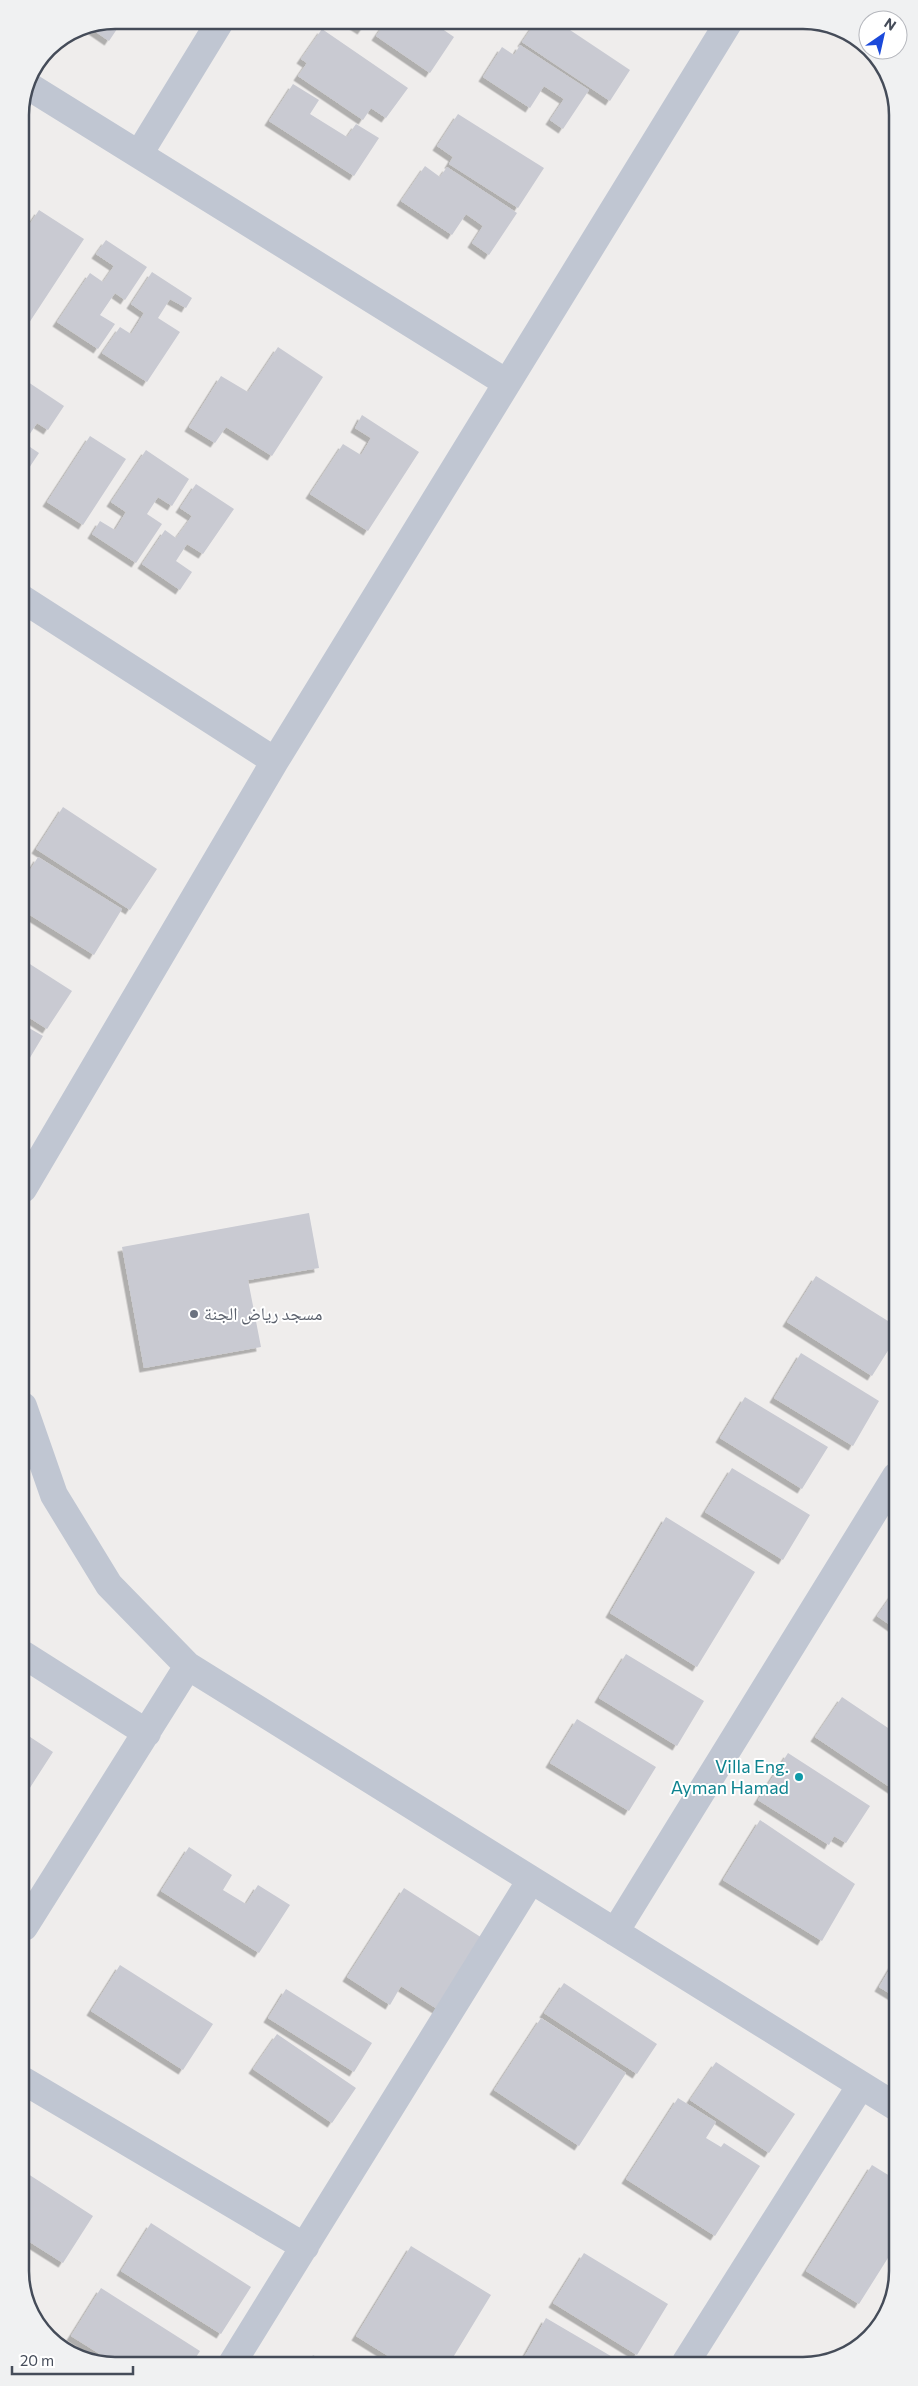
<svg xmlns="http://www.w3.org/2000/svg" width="918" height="2386" font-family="Commissioner,'Noto Naskh Arabic',sans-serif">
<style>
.building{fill:#c9cad2;filter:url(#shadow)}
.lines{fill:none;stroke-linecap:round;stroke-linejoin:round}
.minor{stroke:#c0c6d2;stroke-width:28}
.worship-dot{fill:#6b7280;stroke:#fff;stroke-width:2}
.culture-dot{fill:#0f9aa8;stroke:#fff;stroke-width:2}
.labels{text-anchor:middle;stroke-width:4;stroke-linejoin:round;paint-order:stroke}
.worship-label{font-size:18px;fill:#5b616d;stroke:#fff;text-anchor:start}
.culture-label{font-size:18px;fill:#0d838f;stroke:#fff;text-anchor:end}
.rim{fill:none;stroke:#454c59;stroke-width:2.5}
</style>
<defs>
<filter id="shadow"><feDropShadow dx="-4.5" dy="4.5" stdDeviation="0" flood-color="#0004"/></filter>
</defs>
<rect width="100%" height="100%" fill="#efedec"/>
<!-- building -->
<path class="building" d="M115 20H123L109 41 93 30 97 23Z
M346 20H369L362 30Z
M387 20H441L438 26 454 37 430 73 376 36Z
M537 20H555L630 70 610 101 522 42Z
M322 29 408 88 386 118 371 108 363 120 298 76 307 63 301 59Z
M520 45 589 90 563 129 550 120 564 99 544 86 530 108 483 77 502 47 514 55Z
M293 84 319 100 310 114 347 137 356 124 379 138 354 176 269 121Z
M458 114 544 168 518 208 449 164 453 157 437 146Z
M425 166 440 177 447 167 517 213 489 255 472 243 483 226 466 214 452 235 401 201Z
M39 210 84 239 29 323 21 318V269L27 259 21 255 20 239Z
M106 240 147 267 125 300 115 293 100 315 115 324 98 349 57 322 90 273 103 282 114 266 96 254Z
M152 272 192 298 186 308 170 299 158 318 180 332 147 382 102 353 120 327 131 334 144 313 131 304Z
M278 347 323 377 272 456 226 427 215 443 189 427 221 376 248 392Z
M22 378 64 406 48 430 37 423 24 443 39 453 21 480Z
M362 415 419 452 368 531 310 494 343 444 361 455 371 438 355 428Z
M90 436 126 459 83 525 47 502Z
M146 450 189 479 172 506 158 497 147 514 162 524 136 563 92 534 100 521 115 530 126 512 111 502Z
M196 484 234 509 203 554 187 544 176 561 192 572 180 590 142 564 165 530 176 538 192 516 180 508Z
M63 807 157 869 130 910 36 849Z
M38 857 122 909 94 955 22 910V883Z
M22 959 72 991 47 1029 22 1013Z
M22 1024 43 1036 22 1071Z
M309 1213 319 1268 248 1280 261 1347 144 1368 122 1247Z
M816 1276 896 1326V1338L872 1376 787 1322Z
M801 1353 879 1401 853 1446 774 1398Z
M745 1397 828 1447 802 1489 720 1438Z
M732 1468 810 1515 783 1560 705 1512Z
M666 1517 755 1572 697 1667 610 1613Z
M896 1589 897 1629V1630L877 1616Z
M626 1654 704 1701 677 1746 599 1698Z
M842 1697 897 1734V1792L815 1737Z
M577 1719 656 1767 629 1811 550 1763Z
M24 1733 53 1752 24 1797Z
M788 1753 870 1806 846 1843 834 1836 829 1845 758 1800Z
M760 1820 855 1884 822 1941 723 1880Z
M189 1847 232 1875 223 1890 246 1904 258 1885 290 1905 259 1953 161 1891Z
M404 1888 490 1943 445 2014 401 1986 390 2005 347 1977Z
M897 1957V1998L879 1987Z
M120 1965 213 2024 183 2070 91 2011Z
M564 1983 657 2044 637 2074 544 2013Z
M286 1989 372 2043 354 2072 268 2018Z
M541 2018 626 2073 579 2146 494 2090Z
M277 2034 356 2088 332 2123 253 2069Z
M716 2062 795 2114 769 2153 690 2100Z
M678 2098 716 2122 706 2138 721 2147 724 2143 760 2166 715 2236 626 2179Z
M872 2165 898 2181V2242L859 2304 806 2271Z
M25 2172 93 2216 63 2263 25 2239Z
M151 2223 251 2287 221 2334 121 2271Z
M411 2246 491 2295 449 2364H401L356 2336Z
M584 2253 668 2304 637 2355 553 2303Z
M101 2288 200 2351 191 2365 119 2366 71 2336Z
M546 2318 621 2362 530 2363 523 2359Z
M313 2355 329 2364H308Z"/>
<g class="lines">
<!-- minor -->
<path class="minor" d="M30 87 507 383
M139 154 221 20
M21 598 275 761
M23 1189 275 761 730 20
M23 1406 54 1495 109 1585 188 1666 898 2108
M24 1655 147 1733
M24 1927 188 1666
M615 1932 896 1476
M24 2081 305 2247
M686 2362 861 2085
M231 2365 531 1880"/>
</g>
<!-- markers -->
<circle class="worship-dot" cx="194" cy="1314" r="5"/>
<circle class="culture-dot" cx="799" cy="1777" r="5"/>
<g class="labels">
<!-- worship labels -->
<g class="worship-label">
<text x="204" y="1320">مسجد رياض الجنة</text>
</g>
<!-- culture labels -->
<g class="culture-label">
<text x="789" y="1773">Villa Eng.<tspan x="789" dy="21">Ayman Hamad</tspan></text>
</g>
</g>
<!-- crop -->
<path d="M0 0H918V2386H0ZM115 29H803A86 86 0 0 1 889 115V2271A86 86 0 0 1 803 2357H115A86 86 0 0 1 29 2271V115A86 86 0 0 1 115 29Z" fill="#f0f1f2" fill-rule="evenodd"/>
<path class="rim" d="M115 29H803A86 86 0 0 1 889 115V2271A86 86 0 0 1 803 2357H115A86 86 0 0 1 29 2271V115A86 86 0 0 1 115 29Z"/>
<!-- north arrow -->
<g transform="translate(883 35) rotate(34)"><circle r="24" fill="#ffffff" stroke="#b5b7bd"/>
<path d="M0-4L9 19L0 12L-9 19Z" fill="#1b49da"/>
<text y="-8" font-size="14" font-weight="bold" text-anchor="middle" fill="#454c59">N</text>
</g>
<!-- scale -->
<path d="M12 2366v8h121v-8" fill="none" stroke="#454c59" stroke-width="2.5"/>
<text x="20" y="2366" font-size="15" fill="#454c59" stroke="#ffffff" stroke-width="4" paint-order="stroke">20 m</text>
</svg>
